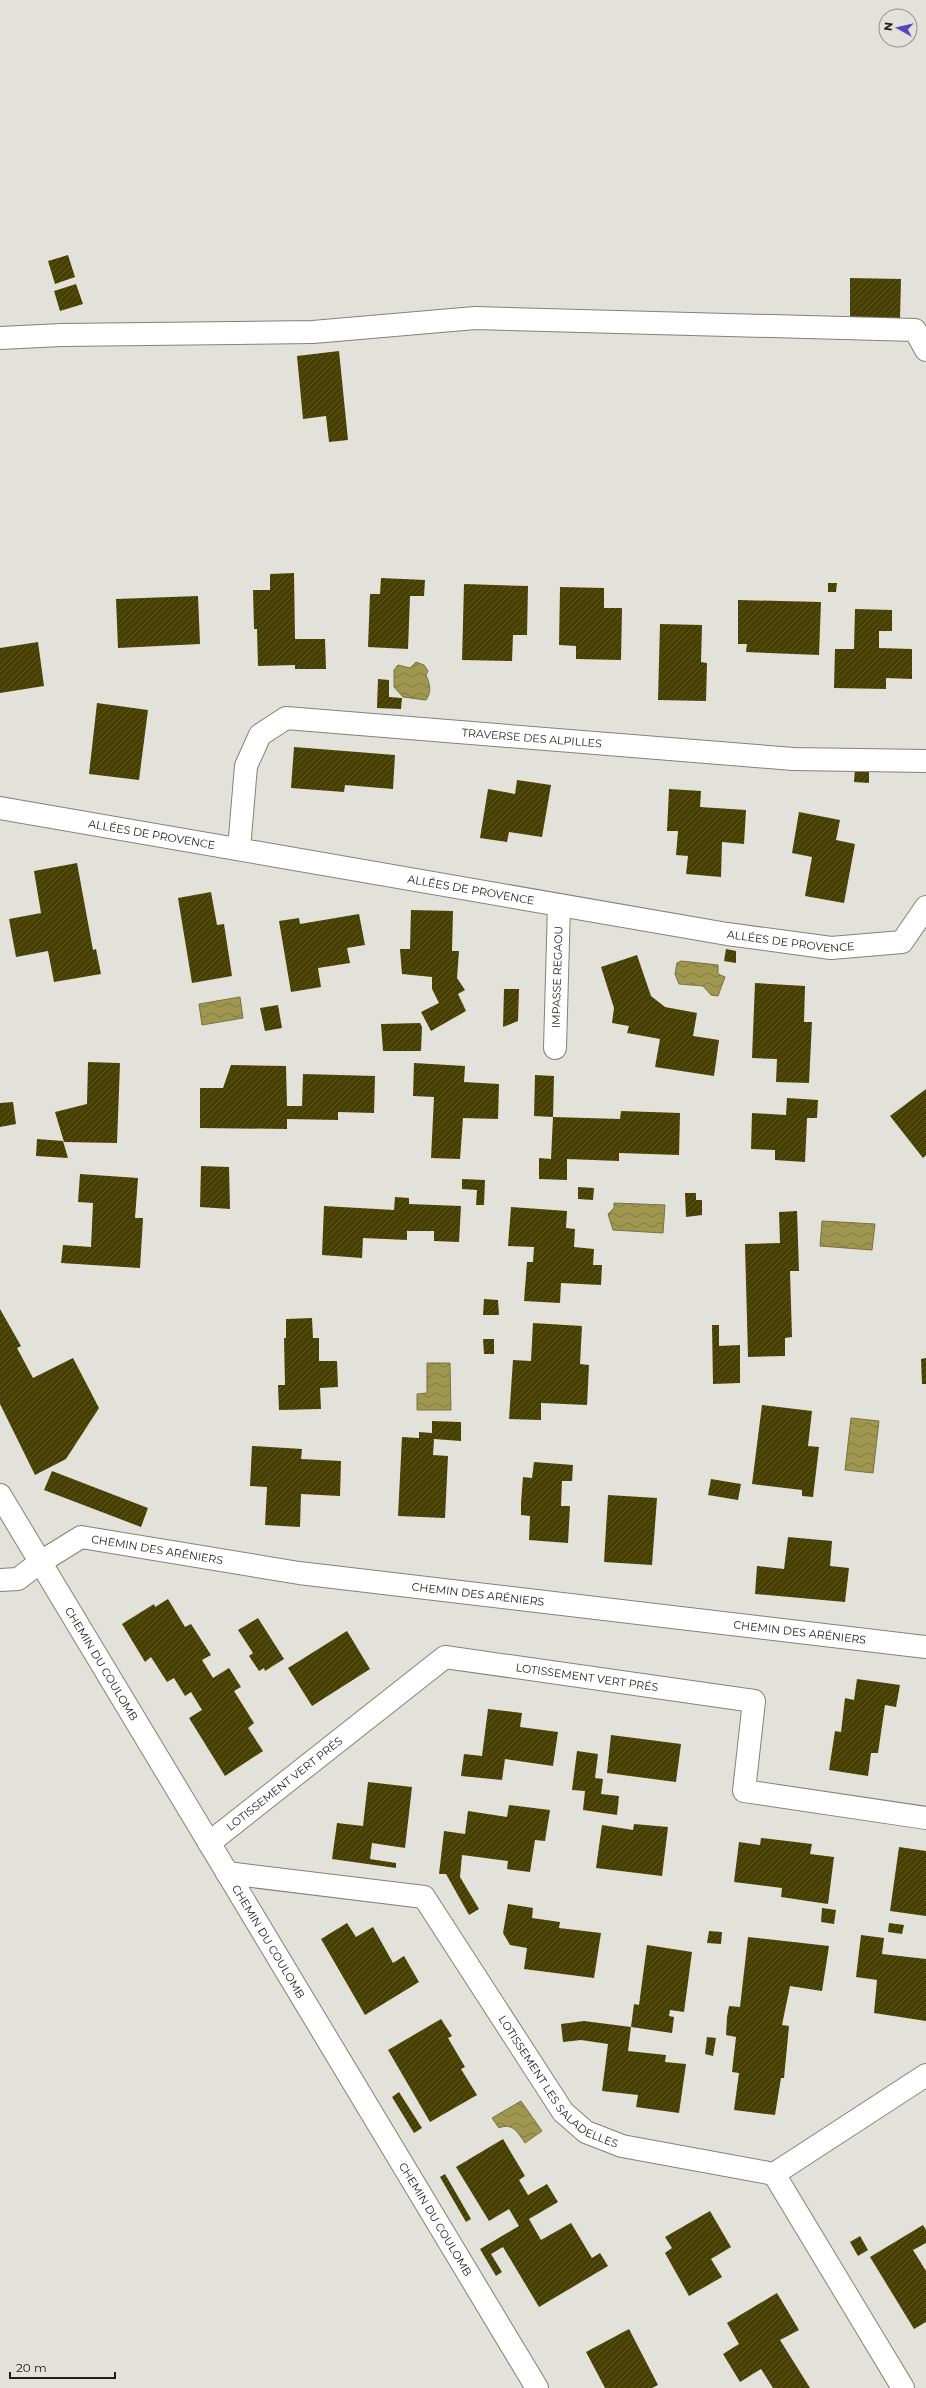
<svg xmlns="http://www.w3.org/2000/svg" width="926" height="2388" font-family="Montserrat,sans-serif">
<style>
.water{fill:url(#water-waves);stroke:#78723f}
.building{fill:url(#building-hatch)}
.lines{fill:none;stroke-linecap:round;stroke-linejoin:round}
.minor-casing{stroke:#82827b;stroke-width:24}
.minor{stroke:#fff;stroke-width:22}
.labels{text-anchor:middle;stroke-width:4;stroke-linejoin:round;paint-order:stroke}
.street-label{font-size:11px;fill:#1c1c1a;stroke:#e2e2db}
</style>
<defs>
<pattern id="water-waves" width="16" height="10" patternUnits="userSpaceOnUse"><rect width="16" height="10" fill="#9f974f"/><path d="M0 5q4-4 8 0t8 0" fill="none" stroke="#817a41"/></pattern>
<pattern id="building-hatch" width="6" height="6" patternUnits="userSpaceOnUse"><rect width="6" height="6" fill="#463f00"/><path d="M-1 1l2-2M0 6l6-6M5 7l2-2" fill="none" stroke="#5d5825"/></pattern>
</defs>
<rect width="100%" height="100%" fill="#e2e2db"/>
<!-- water -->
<path class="water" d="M416 662 424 665 428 671 426 675C430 685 432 691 426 700L403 697 394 687V670L398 665 410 668Z
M681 961 718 965V974L725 977 718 996 711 995 703 986 679 984 675 974 677 963Z
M240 997 243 1018 202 1025 199 1004Z
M614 1203 665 1205 663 1233 613 1230 608 1214 614 1208Z
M822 1221 875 1224 872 1250 820 1246Z
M427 1363H450L451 1410H417V1394L427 1393Z
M851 1418 879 1421 873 1473 845 1470Z
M521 2101 542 2131 525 2143C518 2133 513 2122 499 2128L492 2118Z"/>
<!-- building -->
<path class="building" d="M68 255 75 277 55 284 48 261Z
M850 278 901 279 900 319 850 318Z
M76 284 83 304 60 311 54 291Z
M339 351 348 440 329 442 326 416 303 419 297 356Z
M294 573 295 639H325L326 669H295V665L258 666 257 629H254L253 590H270V574Z
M381 578 425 580 424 596H410L408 649 368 647 370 594H380Z
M828 583H837L836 592H828Z
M464 584 528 586 527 635H513L512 661 462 660Z
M560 587 604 588V608H622L621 660 576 659V646L559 645Z
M198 596 200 644 118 648 116 599Z
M738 600 821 602 819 655 746 652 747 644H738Z
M855 609 892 610V631H879V648L912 649V679L886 678V689L834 688 835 649H854Z
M660 624 702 625 701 662 707 663 706 701 658 700Z
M38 642 44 686 0 693V648Z
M378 679 389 680V697L402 698 401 709 377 708Z
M97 703 148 710 139 780 89 774Z
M294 747 395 755 393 789 345 785 344 792 291 788Z
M855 769 869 770V783L854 782Z
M517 780 551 785 542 837 509 832 507 842 480 838 488 789 515 794Z
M669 789 701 791 700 807 746 810 744 844 722 842 721 877 686 874 688 856 676 855 678 831H667Z
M799 812 840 820 836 840 855 844 844 903 805 896 812 857 792 853Z
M77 863 93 950 96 949 101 974 54 982 48 951 16 957 9 919 41 913 34 871Z
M211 892 217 925 224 924 232 976 192 983 178 898Z
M411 910 453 911 452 951H459L457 978 465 990 458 994 466 1011 431 1031 421 1012 439 1003 432 989V977L402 974 400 949H410Z
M359 914 365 945 347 948 350 963 318 968 321 987 291 992 279 921 299 918 300 924Z
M726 949 736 951V963L724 961Z
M637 955 651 996 665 1007 697 1013 693 1036 719 1040 714 1076 655 1067 660 1039 627 1033 629 1026 612 1023 614 1008 601 967Z
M755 983 805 986 804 1022H812L809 1083 776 1082 777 1059 752 1058Z
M504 989H519L518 1021 503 1027Z
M278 1005 282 1028 265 1031 260 1008Z
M420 1023 422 1027 421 1051H383L381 1024Z
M88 1062 120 1063 117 1143 64 1142 55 1112 87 1104Z
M414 1063 465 1066 464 1082 499 1084 498 1119 463 1118 460 1159 431 1158 434 1097 413 1096Z
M231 1065 286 1066 287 1106H302L303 1074 375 1076 374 1113 338 1112V1120L287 1119V1129L200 1128V1088H223Z
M535 1075 554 1076 553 1117 534 1116Z
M926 1089V1155L923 1158 890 1116Z
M787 1098 818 1100 817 1118H807L805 1162 775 1160V1150L751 1149 752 1113 786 1115Z
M13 1102 16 1124 0 1127V1103Z
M621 1111 680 1113 679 1155 619 1153V1161L567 1159V1180L539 1179V1158L551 1159 553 1117 620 1119Z
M37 1139 63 1141 68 1158 36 1156Z
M201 1166 229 1167 230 1209 200 1207Z
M80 1174 138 1178 135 1218H143L140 1268 61 1263 63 1245 91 1247 93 1203 78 1202Z
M462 1179 485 1180 484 1205H476L477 1190 462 1189Z
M578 1187 594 1188 593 1200 578 1199Z
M685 1193H696V1200H702V1215L686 1217Z
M395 1197 409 1198V1204L461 1206 459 1242 434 1241V1231H407V1240L363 1238 362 1258 322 1255 324 1206 394 1210Z
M511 1207 567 1211 566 1228 575 1229 574 1247 594 1249 593 1265H602L601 1285 561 1283 560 1303 524 1301 527 1262H533L534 1247 508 1246Z
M797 1211 799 1271H790L792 1337 785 1338V1356L748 1357 745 1244 780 1243 779 1212Z
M484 1299 498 1300 499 1315H483Z
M0 1309 21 1346 17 1348 33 1378 73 1358 99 1408 66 1459 35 1475 0 1404Z
M312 1318 313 1338H319V1361H337L338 1387 320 1388 321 1409 279 1410 278 1385H285L284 1338H286V1319Z
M533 1323 582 1326 580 1364 589 1365 587 1405 541 1403V1420L509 1419 513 1360 531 1361Z
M712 1325H719V1346L740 1345V1383L713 1384Z
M483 1339H494V1354H484Z
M926 1358V1384H922L921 1359Z
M762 1405 812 1411 808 1446 819 1447 813 1497 802 1496V1490L752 1484Z
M432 1421 461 1422V1441L434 1439 433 1455 448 1456 445 1518 398 1516 402 1437 419 1438V1432L432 1433Z
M252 1446 302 1449 301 1459 341 1461 340 1496 301 1494 300 1527 265 1525 267 1487 250 1486Z
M534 1462 573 1465 572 1481H562L561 1506H570L568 1543 529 1540 530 1516 521 1515V1503L523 1477 532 1478Z
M52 1471 148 1508 141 1527 44 1490Z
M711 1479 741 1484 738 1500 708 1495Z
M608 1495 657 1498 652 1565 604 1562Z
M788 1537 832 1541 830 1566 849 1568 845 1602 755 1594 757 1566 784 1569Z
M168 1599 185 1627 191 1624 211 1655 202 1660 213 1678 229 1668 241 1687 234 1691 254 1723 248 1728 263 1751 225 1776 189 1718 202 1710 191 1692 185 1696 174 1678 167 1682 151 1657 145 1662 122 1624 154 1604 155 1607Z
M258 1618 284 1659 265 1671 264 1668 259 1671 249 1656 253 1653 238 1630Z
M347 1631 370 1669 312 1706 288 1668Z
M857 1679 900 1685 896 1707 885 1705 878 1753H871L868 1776 829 1770 835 1731 841 1732 845 1698 854 1700Z
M488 1709 522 1713 520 1727 558 1732 553 1766 505 1759 502 1780 461 1776 464 1754 482 1756Z
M611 1735 681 1744 676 1782 607 1773Z
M577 1751 598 1754 595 1778 603 1779 601 1794 619 1796 617 1815 583 1810 585 1791 572 1790Z
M368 1782 412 1787 405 1848 372 1843 370 1859 396 1863V1868L332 1859 337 1823 363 1826Z
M509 1805 550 1810 545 1841 535 1840 530 1872 507 1869 508 1861 462 1855 460 1877 479 1909 469 1915 446 1874H439L444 1831 465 1834 468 1811 507 1817Z
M634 1824 668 1827 662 1876 596 1868 602 1825 633 1830Z
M761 1838 812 1844 810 1854 834 1857 828 1904 781 1897 782 1888 734 1882 739 1842 760 1845Z
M899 1847 926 1851V1916L890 1911Z
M508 1904 533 1908 532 1918 560 1922 559 1928 601 1933 594 1978 524 1969 527 1948 510 1945 503 1933Z
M822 1908 836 1910 834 1924 821 1922Z
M347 1923 356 1937 373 1927 393 1963 404 1956 419 1982 365 2015 321 1939Z
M889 1923 904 1925 902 1934 888 1932Z
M709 1931 722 1932 721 1944 707 1943Z
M861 1935 884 1938 882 1954 926 1959V2021L874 2013 877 1980 856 1977Z
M748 1937 829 1946 822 1991 790 1986 782 2025 789 2026 784 2078H781L775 2115 734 2110 739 2073 732 2072 736 2037 726 2035 727 2017 729 2006 740 2007Z
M647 1945 692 1952 684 2012 670 2010 669 2016 674 2017 672 2033 631 2027 628 2051 666 2055 665 2062 686 2064 679 2113 636 2107 638 2095 602 2091 608 2044 581 2040 563 2042 561 2024 584 2021 631 2027 634 2004 639 2005Z
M441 2019 452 2036 448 2038 465 2067 461 2069 477 2095 430 2122 388 2050Z
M707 2037 716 2038 713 2056 705 2054Z
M399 2092 422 2128 414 2133 392 2097Z
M503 2139 525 2176 519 2180 528 2195 547 2184 558 2202 529 2219 541 2240 571 2223 592 2258 600 2253 608 2266 539 2307 503 2247 491 2254 502 2272 496 2276 480 2249 519 2226 509 2209 489 2221 456 2167Z
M445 2174 471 2219 466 2222 440 2177Z
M710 2211 731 2247 711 2259 722 2277 689 2296 665 2253 672 2248 665 2237Z
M923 2225 926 2230V2243L913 2250 926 2271V2322L914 2329 870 2257Z
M860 2236 868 2250 858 2256 850 2242Z
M777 2293 799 2330 780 2340 810 2388H773L761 2369 740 2382 723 2354 739 2344 727 2323Z
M629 2329 658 2385 652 2388H605L586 2352Z"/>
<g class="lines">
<defs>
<g id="minor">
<path d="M0 338 61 335 313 332 475 318 915 330 926 350"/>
<path id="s1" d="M0 808 727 934 831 948 902 942 926 907"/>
<path id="s2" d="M239 849 246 766 260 735 286 718 793 759 926 761"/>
<path id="s3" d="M555 1048 559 905"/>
<path id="s4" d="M0 1495 537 2388"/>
<path id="s5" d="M0 1580 18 1579 39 1563 81 1537 299 1573 926 1647"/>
<path id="s6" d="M209 1843 445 1657 754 1701 744 1791 926 1818"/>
<path id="s7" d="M227 1873 424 1897 563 2112 586 2132 622 2146 774 2174 926 2075"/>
<path d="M774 2174 903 2388"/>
</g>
</defs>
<!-- minor casing -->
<use href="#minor" class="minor-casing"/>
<!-- minor -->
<use href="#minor" class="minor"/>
</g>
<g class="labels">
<!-- street labels -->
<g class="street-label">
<text dy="4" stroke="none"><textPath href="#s2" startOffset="395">TRAVERSE DES ALPILLES</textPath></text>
<text dy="4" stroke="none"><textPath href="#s1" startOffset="154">ALLÉES DE PROVENCE</textPath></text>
<text dy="4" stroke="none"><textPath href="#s1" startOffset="478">ALLÉES DE PROVENCE</textPath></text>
<text dy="4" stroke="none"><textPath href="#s1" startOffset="802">ALLÉES DE PROVENCE</textPath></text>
<text dy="4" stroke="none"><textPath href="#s3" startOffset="71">IMPASSE REGAOU</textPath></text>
<text dy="4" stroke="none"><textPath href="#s5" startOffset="171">CHEMIN DES ARÉNIERS</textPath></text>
<text dy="4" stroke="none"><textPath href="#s5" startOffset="495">CHEMIN DES ARÉNIERS</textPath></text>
<text dy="4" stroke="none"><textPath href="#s5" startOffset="819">CHEMIN DES ARÉNIERS</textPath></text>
<text dy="4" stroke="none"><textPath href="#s4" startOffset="197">CHEMIN DU COULOMB</textPath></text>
<text dy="4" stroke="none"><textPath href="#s6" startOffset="444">LOTISSEMENT VERT PRÉS</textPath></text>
<text dy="4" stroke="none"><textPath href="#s6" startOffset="96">LOTISSEMENT VERT PRÉS</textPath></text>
<text dy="4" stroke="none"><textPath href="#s4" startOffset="521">CHEMIN DU COULOMB</textPath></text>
<text dy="4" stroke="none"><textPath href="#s7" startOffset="430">LOTISSEMENT LES SALADELLES</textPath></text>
<text dy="4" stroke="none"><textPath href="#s4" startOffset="845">CHEMIN DU COULOMB</textPath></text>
</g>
</g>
<!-- north arrow -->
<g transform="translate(898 28) rotate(278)"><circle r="19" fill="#e2e2db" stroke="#93938e"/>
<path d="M0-3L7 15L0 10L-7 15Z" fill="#5748c0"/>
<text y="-6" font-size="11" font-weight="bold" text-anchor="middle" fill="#1c1c1a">N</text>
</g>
<!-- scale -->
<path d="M10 2372v6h105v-6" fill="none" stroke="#1c1c1a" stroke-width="2"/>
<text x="16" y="2372" font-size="12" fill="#1c1c1a" stroke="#e2e2db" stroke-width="3" paint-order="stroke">20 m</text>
</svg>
